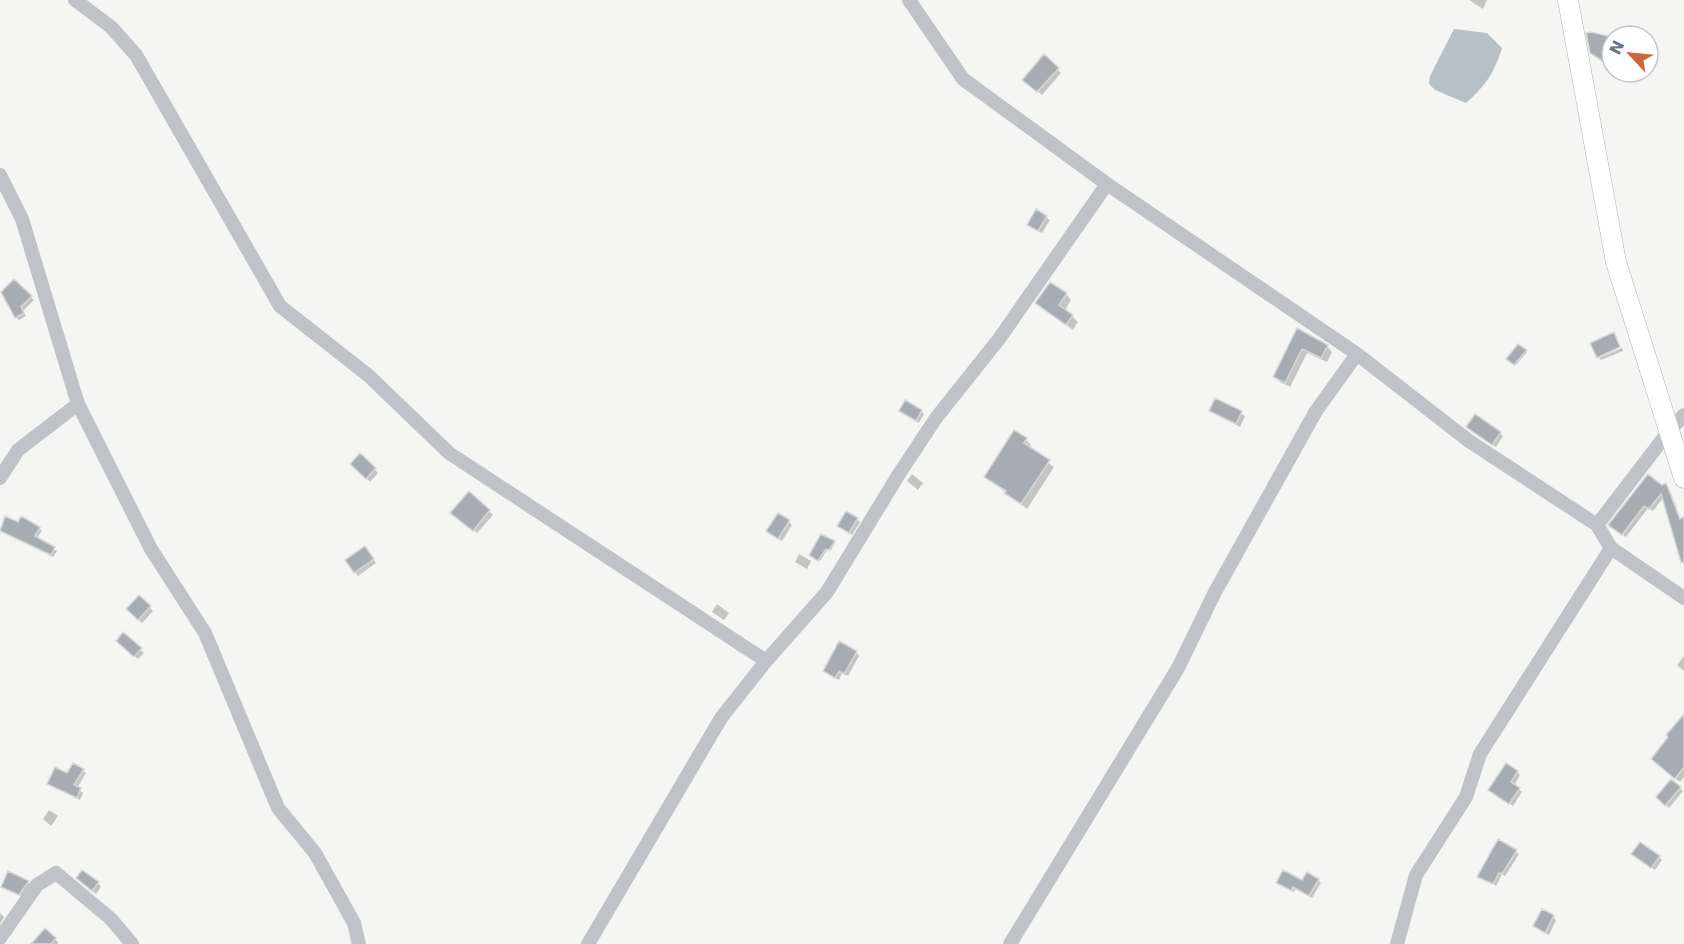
<svg xmlns="http://www.w3.org/2000/svg" width="1684" height="944" font-family="'DejaVu Sans',sans-serif">
<style>
.water{fill:#b7c0c5}
.shadow{fill:#0003}
.building{fill:#a6acb2;stroke:#d7d7d5;stroke-width:1.5}
.lines{fill:none;stroke-linecap:round;stroke-linejoin:round}
.secondary-casing{stroke:#b0b4b8;stroke-width:21}
.street{stroke:#bfc2c6;stroke-width:14}
.secondary{stroke:#fff;stroke-width:20}
</style>
<rect width="100%" height="100%" fill="#f5f6f3"/>
<!-- water -->
<path class="water" d="M1454 29 1487 33 1502 48C1494 73 1486 85 1466 103L1435 90 1429 84 1430 76Z"/>
<!-- shadow -->
<path class="shadow" d="M1469 0H1487L1483 9Z
M1591 34 1612 39 1610 65 1595 56Z
M1044 57 1061 73 1042 95 1028 83Z
M1046 217 1050 220 1042 233 1033 228Z
M14 281 34 300 23 311 26 316 19 320 16 317Z
M1066 294 1071 300 1065 310 1078 322 1073 330 1037 303Z
M1298 330 1327 346 1332 352 1327 362 1307 353 1290 387 1280 382 1275 377Z
M1519 346 1527 352 1516 365 1508 359Z
M1622 348 1623 351 1601 360 1599 358Z
M1215 400 1245 416 1240 427 1210 411Z
M900 411H921L924 414 919 423Z
M1471 430 1500 433 1503 436 1496 447Z
M1026 440 1031 445 1029 449 1054 467 1027 509 986 477Z
M360 455 378 473 370 482 352 464Z
M912 474 923 483 918 490 907 481Z
M1665 485 1669 488 1681 520 1684 519V566L1663 498 1653 511 1648 508 1626 537 1614 528Z
M469 494 493 515 477 533 456 516Z
M6 518 19 524 39 528 42 530 37 539 57 551 53 557 3 532 0 530Z
M857 519 860 522 852 535 842 529Z
M789 522 792 525 782 541 771 534Z
M834 542 835 543 831 550 828 549 820 561 812 556Z
M368 551 376 563 358 576 355 572Z
M799 554 811 561 807 569 795 562Z
M139 597 153 611 142 623 128 609Z
M717 604 729 613 724 620 712 612Z
M123 634 144 653 138 659 121 644Z
M856 652 859 656 848 676 842 673 839 680 828 674Z
M1684 656V671L1677 665Z
M1684 717V777L1680 782 1657 763Z
M83 771 86 773 77 788 83 793 80 800 49 784 68 774Z
M1517 772 1520 775 1514 786 1522 792 1513 806 1490 790Z
M1680 788 1683 791 1669 808 1658 797Z
M49 810 58 816 51 826 43 819Z
M1499 841 1519 854 1505 876 1502 874 1496 886 1479 876Z
M1637 857H1659L1662 860 1655 870Z
M1318 880 1321 883 1312 898 1296 889 1294 892 1280 885Z
M82 881 98 883 101 887 96 894Z
M28 882 31 885 23 897 3 886Z
M0 913 4 917 0 924Z
M1553 917 1556 920 1549 935 1535 926Z
M45 930 58 942 57 944H37Z"/>
<!-- building -->
<path class="building" d="M1591 32 1612 37 1607 64 1590 53 1586 33Z
M1044 54 1059 68 1037 92 1022 80Z
M1036 209 1047 216 1038 231 1027 225Z
M14 279 32 296 21 307 24 313 15 318 1 292Z
M1050 282 1067 293 1059 305 1073 315 1066 325 1035 303Z
M1297 328 1328 345 1321 358 1302 349 1285 383 1273 377Z
M1614 332 1620 347 1597 358 1590 343Z
M1518 344 1527 350 1514 365 1506 359Z
M1215 398 1242 411 1236 424 1209 411Z
M905 400 922 410 916 421 899 411Z
M1475 414 1501 432 1492 445 1466 427Z
M1014 430 1027 438 1024 443 1050 460 1021 504 1004 493 1006 491 984 477Z
M360 453 376 468 366 479 350 464Z
M1648 474 1662 485 1666 483 1680 519 1684 517V562H1681L1661 494 1649 509 1644 506 1622 535 1608 525Z
M469 491 490 510 473 531 450 513Z
M846 511 858 518 849 533 837 526Z
M778 513 790 520 778 539 766 531Z
M5 516 18 522 21 516 40 527 35 536 55 547 51 555 0 531Z
M821 534 835 541 829 550 826 549 818 561 809 555Z
M365 546 374 559 354 573 345 560Z
M139 595 151 606 138 620 126 609Z
M123 632 142 648 134 657 116 641Z
M839 641 857 651 844 674 839 671 835 678 823 671Z
M1684 714V767L1675 779 1651 759 1668 737 1666 735Z
M73 763 84 769 74 785 81 788 77 798 47 784 55 767 67 773Z
M1506 763 1518 771 1511 782 1520 788 1509 804 1488 790Z
M1671 779 1681 787 1665 806 1656 797Z
M1498 839 1517 850 1502 874 1499 873 1493 884 1477 877Z
M1640 842 1660 856 1651 868 1631 854Z
M82 870 99 882 92 891 76 878Z
M1283 870 1302 880 1307 872 1319 879 1309 896 1293 887 1292 891 1276 883Z
M8 871 29 881 19 895 1 887Z
M1542 909 1554 915 1545 933 1533 926Z
M45 928 56 938 51 944H31Z"/>
<g class="lines">
<defs>
<path id="secondary" d="M1568 0 1616 262 1684 478"/>
</defs>
<!-- secondary casing -->
<use href="#secondary" class="secondary-casing"/>
<!-- street -->
<path class="street" d="M75 0 111 27 136 55 280 306 369 376 449 453 766 661
M0 175 22 219 78 404 18 450 0 478
M1107 184 1357 354 1469 441 1597 525 1611 548 1684 598
M78 404 151 549 205 633 278 808 315 853 354 923 359 944
M1597 525 1669 431 1684 415
M0 938 37 885 56 873 111 919 132 944
M588 944 721 718 766 661 827 592 899 474 936 418 999 339 1107 184 963 79 909 0
M1010 944 1178 668 1215 592 1316 411 1357 354
M1397 944 1416 875 1466 797 1480 754 1611 548"/>
<!-- secondary -->
<use href="#secondary" class="secondary"/>
</g>
<!-- north arrow -->
<g transform="translate(1630 54) rotate(296)"><circle r="28" fill="#ffffff" stroke="#c3c7cc" stroke-width="1.5"/>
<path d="M0-4.5L10 22L0 15L-10 22Z" fill="#cd683b"/>
<text y="-9" font-size="16" font-weight="bold" text-anchor="middle" fill="#687480">N</text>
</g>
</svg>
